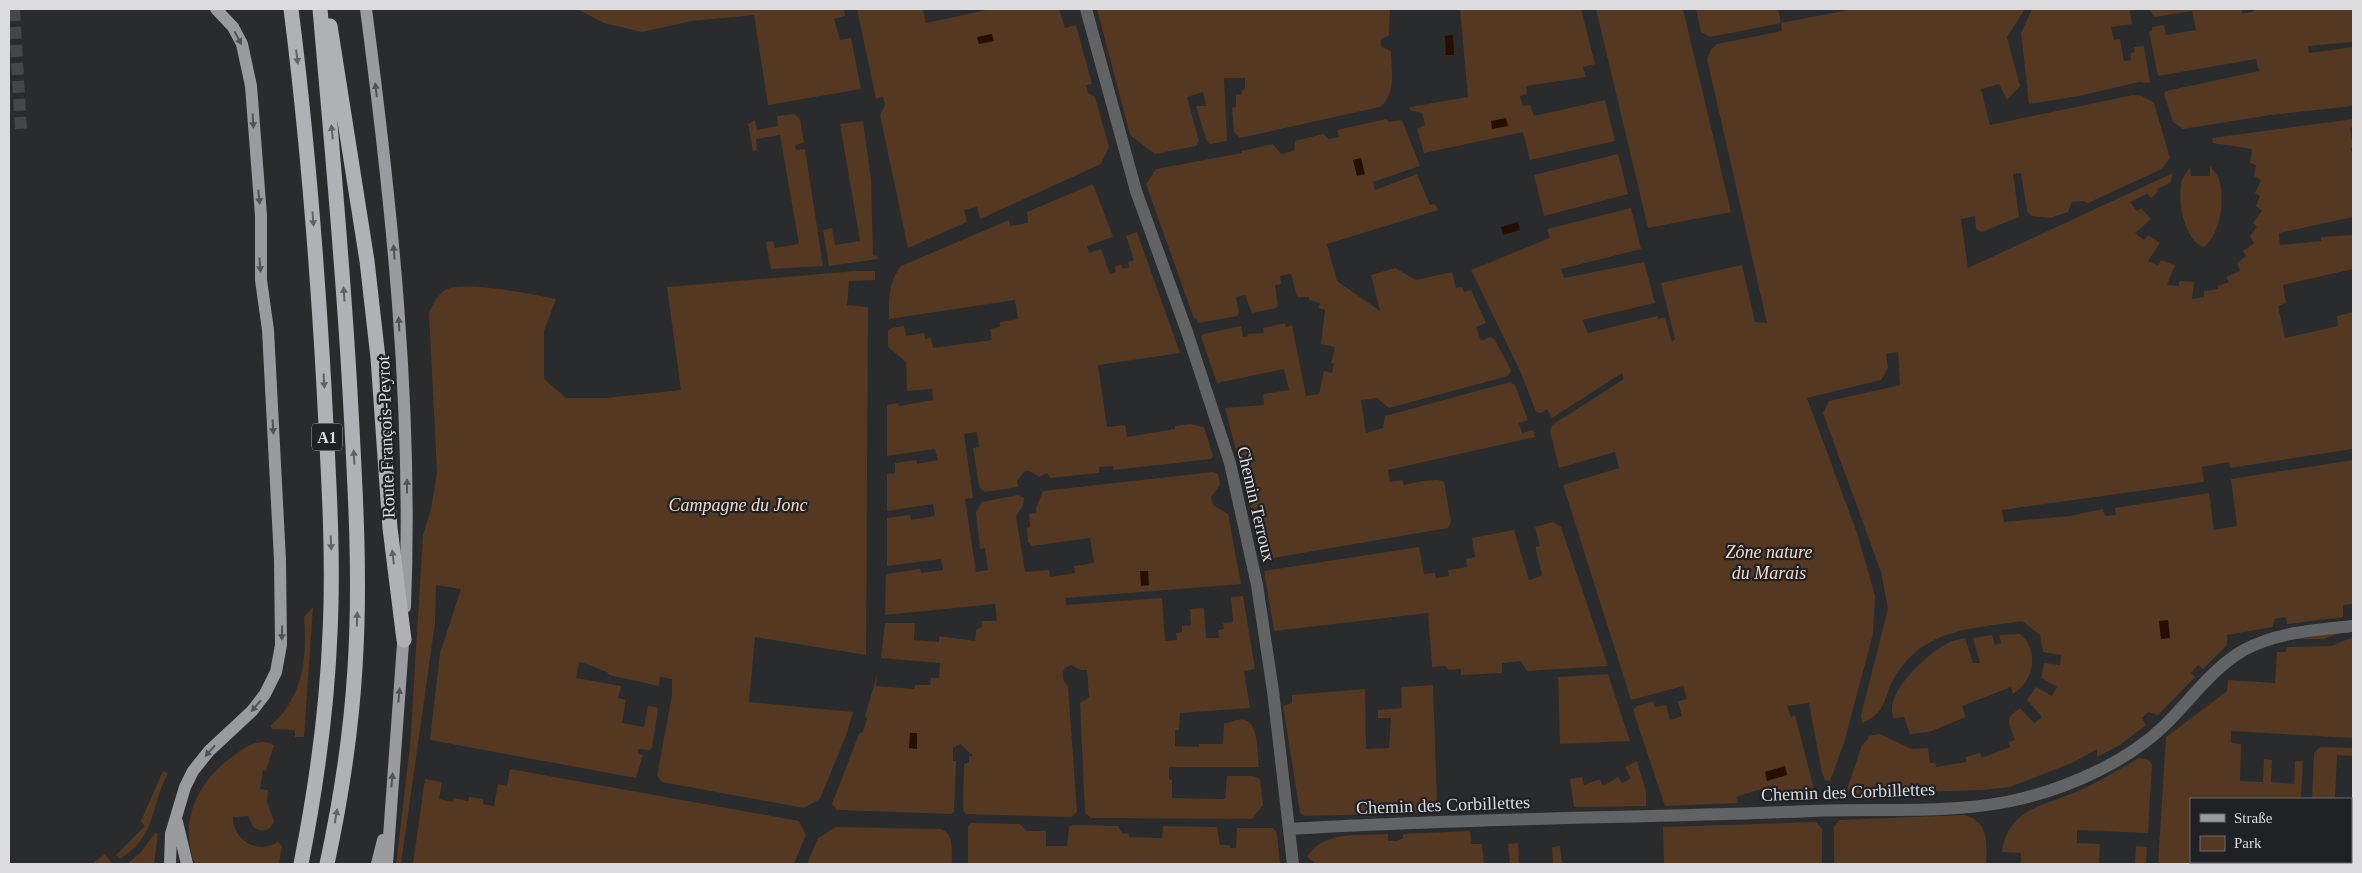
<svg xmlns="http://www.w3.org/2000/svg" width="2362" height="873" font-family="'Times New Roman',serif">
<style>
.green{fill:#543821}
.water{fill:#260f00}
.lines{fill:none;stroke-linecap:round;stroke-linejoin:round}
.tertiary-tunnel{stroke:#444648;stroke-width:12;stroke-dasharray:12 6;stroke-linecap:butt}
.tertiary{stroke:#626364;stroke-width:12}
.primary{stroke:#9a9b9e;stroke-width:12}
.motorway{stroke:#afb1b4;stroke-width:15}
.oneway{fill:#515255}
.oneway2{fill:#606265}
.labels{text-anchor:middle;stroke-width:4.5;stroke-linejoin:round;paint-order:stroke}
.shield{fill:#202124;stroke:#a4a4a6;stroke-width:1}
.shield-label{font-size:16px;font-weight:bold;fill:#dcdcde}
.street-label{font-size:18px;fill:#dcdcde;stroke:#202124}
.park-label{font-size:18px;font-style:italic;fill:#f6d8c2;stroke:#202124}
</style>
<rect width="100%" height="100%" fill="#292b2d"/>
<!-- green -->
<path class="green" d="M577 9H844L845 16 834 19 840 40 851 38 861 89 768 105 754 15 692 21 642 32 604 23Z
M857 9H923L926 23 991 9H1059L1065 28 1076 25 1092 84 1086 85 1088 93 1095 97 1109 147 1101 164 980 219 977 207 964 210 967 222 908 248 880 115 885 105 883 97 876 99Z
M1097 9H1390L1389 35 1381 39V47L1391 51C1391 71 1397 93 1380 107L1240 138 1234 132 1232 108 1236 107V95L1242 94V90L1245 89V78H1224L1227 141 1210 144 1206 139 1196 106H1206L1203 92 1187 97 1199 141 1196 146 1155 154 1130 135Z
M1460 9H1581L1595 64 1583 67 1586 77 1526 86 1527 94 1520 96 1523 106 1530 105 1534 116 1605 100 1615 141 1530 160 1523 132 1424 153 1417 129 1425 125 1422 113 1410 110V107L1468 97Z
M1596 9H1683L1731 212 1648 228Z
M1696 9H1778L1781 23 1853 9H2025L2007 37 2020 86 2007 100 1999 84 1981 89 1990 125 2133 95 2142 96 2154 103 2170 158 2162 169 2088 203 2083 201 2072 202 2068 212 2050 218 2031 216 2027 211 2021 173 2013 174 2019 217 1982 232 1976 229 1975 216 1961 219 1968 268 2173 173 2170 183 2157 189 2158 192 2151 198 2147 194 2130 202 2137 211 2141 208 2151 219 2135 233 2144 240 2148 235 2160 243 2148 261 2158 265 2161 260 2175 265 2167 285 2179 286V281L2194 282 2192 299 2204 297V291L2218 289V286L2229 282 2226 277 2240 271 2237 263 2246 256 2243 251 2254 243 2250 236 2257 227 2253 223 2262 211 2256 206 2260 196 2255 193 2261 180 2254 176 2256 165 2250 163 2252 149 2213 143 2212 138 2353 119V127L2350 128 2353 145 2351 149 2353 159V217L2279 233 2280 245 2321 241V237L2352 235 2353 269 2283 285 2286 303 2278 306 2285 338 2338 326 2337 316 2353 312V449L2230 468 2229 462 2202 467 2204 482 2002 510 2004 522 2070 516 2103 509 2105 516 2116 515 2115 508 2209 493 2214 530 2237 526 2231 479 2353 460V604L2343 605V617L2287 624 2286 617 2274 619 2273 627 2227 635V645L2203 669 2198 665 2191 673 2195 677 2158 715 2148 712 2142 718 2146 725 2120 745 2097 757V749L2074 762 2010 787 1982 790 1853 794 1847 789 1862 745 1868 739V736L1880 734 1911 749 1928 748 1930 763H1935L1936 767 1966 762V757L1980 753 1982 758 2010 747 2009 742 2015 740C2009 723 2004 719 2020 708L2034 723 2042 717 2027 700 2036 687 2052 696 2057 687 2041 678 2044 663 2060 665 2061 655 2043 652 2040 635 2022 621C1972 629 1926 628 1896 675 1882 696 1889 712 1862 723L1861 715 1888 609 1881 572 1823 413 1829 401 1900 385 1898 352 1886 354 1888 368 1881 380 1807 398 1857 533 1875 596 1873 634 1844 743 1830 781 1825 780 1822 773 1809 703 1787 706 1791 717 1795 715 1815 793 1811 800 1774 802V790H1758L1736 797 1738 803 1665 806 1633 710 1637 706 1653 701 1655 707 1666 705 1670 720 1682 716 1678 701 1687 699 1683 686 1631 700 1563 485 1619 468 1615 452 1559 468 1550 431 1552 425 1624 379 1622 373 1552 418 1547 409 1541 413 1536 412 1521 373 1471 270 1550 238 1547 229 1631 208 1641 249 1561 269 1564 278 1644 262 1655 303 1582 320 1588 333 1657 316 1658 319 1665 317 1672 342 1675 339 1661 283 1742 265 1755 322 1767 323 1707 59 1711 49 1717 44 1782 31 1781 23 1710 37 1701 32Z
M2032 9H2141L2130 11 2132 24 2111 27 2114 40 2120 39 2124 61 2131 60 2130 53 2135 52 2134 47 2144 46 2150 83 2139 82 2079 96 2029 104 2021 33Z
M2149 9H2241L2243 14 2254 11V9H2353V42L2308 46 2309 53 2353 47V106L2271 115 2183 129 2173 122 2164 94 2166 91 2259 71 2256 59 2158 76 2149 32 2152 31V27L2164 25 2166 35 2196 30 2192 11 2154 17Z
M794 114 800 119 804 143 795 145 796 150 805 149 823 266 771 269 766 242 773 241 775 248 799 244 780 135 756 139 757 150 753 151 748 124 755 120 757 130 778 126 777 116Z
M1386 119 1389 122 1402 120 1420 166 1373 182 1375 190 1417 174 1430 205 1435 204 1438 210 1327 244 1337 281 1380 311 1371 275 1395 268 1416 280 1452 272 1456 288 1462 287 1464 292 1471 290 1486 323 1476 327 1481 341 1490 337 1495 340 1511 370 1508 376 1389 408 1377 398 1361 400 1366 433 1383 428 1385 416 1510 382 1515 385 1528 420 1519 423 1522 433 1533 430 1535 437 1388 470 1390 482 1402 480 1404 485C1414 483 1436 477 1444 482L1451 522 1448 528 1261 560 1249 500 1225 408 1264 405 1263 394 1289 390 1284 369 1217 383 1201 337 1204 334 1241 326 1243 337 1248 336 1247 334 1264 333 1263 328 1285 323 1286 327 1292 325 1306 396 1319 394 1324 371 1332 373 1334 364 1331 363 1335 347 1321 344 1325 310 1319 308 1320 303 1309 300V297H1297L1291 274 1280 276 1281 284 1275 285 1278 306 1276 308 1252 313 1245 295 1236 297 1239 313 1237 316 1198 323 1196 318 1194 319 1146 184 1156 169 1242 153 1241 151 1273 144 1281 154 1294 151 1295 141 1323 134 1329 139 1339 137 1337 130Z
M863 121 871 179 873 255 877 256 878 259 829 266 823 230 832 228 835 245 860 241 840 124Z
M1618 154 1628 194 1544 216 1534 175Z
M2210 166C2214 171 2219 177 2220 183 2225 203 2220 233 2204 247 2183 240 2177 198 2182 180 2184 175 2188 171 2190 167L2191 176H2210Z
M1093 184 1113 237 1087 246 1089 253 1101 249 1110 274 1116 272 1114 267 1121 264 1123 269 1129 267 1128 262 1134 260 1126 236 1137 232 1180 353 1098 365 1107 427 1125 425 1127 437 1175 429V426L1190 424 1204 427 1213 456 1211 459 1114 470 1113 466 1099 467V473L1050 478 1047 473 1039 477 1030 471H1025L1017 481 1018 487 985 492 979 487 973 448 979 447 977 432 964 434 973 498 965 499 976 572 988 570 985 548 980 549 976 512 982 502 1018 495 1024 498 1023 506 1016 516 1025 572 1049 570 1050 577 1075 573 1074 566 1094 563 1090 538 1032 546 1028 542 1027 528 1030 527 1029 514 1036 513V508L1043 491 1213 472 1218 474 1220 485 1211 497 1213 505 1228 514 1241 584 1066 598V605L1162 598 1165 641 1177 640 1176 633 1182 632V626L1191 625 1190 609 1204 608 1206 638H1219L1218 630 1224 629 1223 623 1233 622 1231 597 1243 596 1255 669 1244 671 1250 708 1180 713 1179 730H1175V746L1199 747V744H1223L1224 723C1231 724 1236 718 1245 720 1259 724 1257 755 1259 767H1169V779L1172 780V798L1225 799 1227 776H1252L1260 779 1263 805 1252 819 1091 818 1085 813 1080 703 1089 697 1087 670H1080L1071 665 1065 668C1061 675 1062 680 1068 686L1077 812 1071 817 966 814 963 810 964 764 969 762V756H973L960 744 953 748V761H956L954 811 952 814 837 810 832 804 859 734 863 732 867 719 865 716 877 675 876 686 914 689 915 685H930L931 678H939L940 663 881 658 885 623H915L914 640 939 642V636L975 641 976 630 982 627V621H997L995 604 885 615 886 574 920 569 921 573 943 570 941 559 887 566V518L910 515 911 520 935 516 933 504 887 511V474L895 473V463L916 460 917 464 938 460 935 449 887 456V405L898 403 899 406 933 400 932 389 907 391 906 362 888 347V331L892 328 904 326 906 336 924 333 925 339 931 338 933 348 992 340 990 329 1000 327V322L1018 319 1015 300 889 319C889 298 888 283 901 266L1009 220 1010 226 1028 223 1027 212Z
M856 271H875V280L849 281 847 305 868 307 866 655 755 637 749 702 853 712 847 733 820 799 804 808 662 782 657 776 672 695V679L660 677 659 686 609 675 607 672C597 669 590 664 579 662L576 678 621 686 618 698 626 700 622 723 644 727 648 706 656 707 658 710 652 748 650 750 638 749V754L643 755 636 778 430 740 440 653 461 589 436 585 435 623 401 864H396L410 747 423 535 431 509 437 472 429 313C432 305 437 296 444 291 461 279 535 295 556 299L544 331V379L566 398H605L681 390 667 287Z
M1553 522 1561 527 1608 666 1527 671 1521 661 1502 663V673L1461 675V669L1449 670 1445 666 1432 667 1428 613 1274 631 1264 571 1419 547 1424 574 1435 573 1436 578 1449 576 1448 570 1467 567 1466 559 1475 557 1472 538 1514 530 1529 580 1541 576 1542 574 1536 551V547L1540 546 1535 527Z
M313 607 304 737H295V730L272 729 270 726C304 697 307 658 304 617Z
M2343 632 2324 639H2298Z
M2020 634C2040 650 2034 682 2013 694L2011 687 1962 706 1966 717 1929 732 1910 734 1904 717 1894 718C1881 694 1931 650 1950 642 1955 640 1960 639 1965 638L1973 663H1980L1973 638 1992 635 1995 645 2001 643 1999 635Z
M2353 637V738L2231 731V743L2241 744 2240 781 2263 782 2264 759 2272 760 2271 782 2294 784 2295 761H2303L2301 799H2191V862H2298V864H2158L2166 737 2227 691 2228 680 2275 683 2277 652H2286L2287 647 2331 646Z
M1608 674 1630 741 1560 744 1558 677Z
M1433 685 1437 802 1428 803 1421 808V813L1305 816 1300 813 1283 706 1292 703V695L1365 689 1366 749 1389 748 1391 718H1378V710L1402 708 1401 687Z
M265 742 274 745 266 771 263 770 260 789 268 790 267 802 274 821C270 830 264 833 254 828L248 816 233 817C233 840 257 855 278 842L282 846 279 864H195C178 821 198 781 233 756 244 748 251 742 265 742Z
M2320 747 2353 748V756L2337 755 2335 799H2312L2314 753Z
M2139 758 2149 760 2152 765 2148 833 2077 830V843L2100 844 2099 864H2112H2021V853L2002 852C2008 808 2044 806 2078 791 2099 782 2119 769 2139 758Z
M1637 761 1646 791V806L1574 807 1570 779 1582 777 1584 785 1600 779 1603 786 1618 777 1622 783 1631 778 1625 767Z
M510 769 799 821 806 835 794 864H413L425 779 442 782 439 799 453 802 454 798 468 801 469 797 483 799V804L494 806 498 784 507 786Z
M163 771 168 773C150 807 157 836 120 859L116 855 145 826 141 821Z
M1964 815C1989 821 1987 843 1986 864H1834V827L1839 820Z
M1816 822 1822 829V864H1664L1663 827Z
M971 823 1020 824 1026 831H1046V846H1067L1069 827 1073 825 1118 826 1122 833 1129 834V837L1162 838 1163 826 1217 827 1220 845H1230V848H1236L1237 828H1273L1277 833 1280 864H968V827Z
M836 827 941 829C955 834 951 852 952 864H807L818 838Z
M1470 831 1471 844H1482L1484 864H1316L1307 857C1323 830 1359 836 1388 834V841H1397L1403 838V834Z
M155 833 158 834 154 864H127L140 853Z
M1518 843 1519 864H1510L1508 844Z
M1560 846 1562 864H1553L1552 847Z
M2136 846 2147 847 2146 864H2135Z
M105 854 112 863 92 864Z"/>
<!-- water -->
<path class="water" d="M992 34 994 41 979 44 977 37Z
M1453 35 1454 55H1446L1445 36Z
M1506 118 1508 126 1492 129 1491 121Z
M1361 158 1365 174 1357 176 1353 160Z
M1518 222 1520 230 1503 235 1501 227Z
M1140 571H1148L1149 585 1141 586Z
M2168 620 2170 638 2161 639 2159 621Z
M910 733H917V749L909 748Z
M1785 766 1787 775 1767 781 1765 772Z"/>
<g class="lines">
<!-- tertiary-tunnel -->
<path class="tertiary-tunnel" d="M14 9 21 130"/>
<!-- tertiary -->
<path class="tertiary" d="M1086 9 1136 191 1187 332 1230 463 1257 585 1273 691 1293 864
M1290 829C1463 818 1638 818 1812 811 1879 808 1959 815 2024 798 2072 786 2127 761 2163 727 2189 702 2212 668 2244 650 2276 632 2318 630 2353 626"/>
<!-- primary -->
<path class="primary" d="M366 9C392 207 413 407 405 607
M177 822 187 864
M170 864 171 834 185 787 193 771 209 751 252 711 265 694 276 672 281 645 280 560 268 330 261 280V216L251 86 242 44 233 27 216 9
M377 864 383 840
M387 864 404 630"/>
<!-- motorway -->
<path class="motorway" d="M291 9C307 135 317 261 324 387 328 469 334 551 330 633 327 711 316 788 301 864
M320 9C331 136 343 264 350 392 355 484 361 576 355 668 351 734 341 799 327 864
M330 26 367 261 378 358 390 528 404 640"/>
</g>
<!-- one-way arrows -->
<defs><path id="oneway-solid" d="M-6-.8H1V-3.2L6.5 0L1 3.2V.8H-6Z" transform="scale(1.25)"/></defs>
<g class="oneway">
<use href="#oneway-solid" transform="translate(238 38) rotate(62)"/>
<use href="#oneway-solid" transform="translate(376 90) rotate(-97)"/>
<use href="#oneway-solid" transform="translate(253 121) rotate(87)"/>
<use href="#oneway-solid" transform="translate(259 197) rotate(84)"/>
<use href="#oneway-solid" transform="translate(394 252) rotate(-95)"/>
<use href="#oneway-solid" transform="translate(260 265) rotate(86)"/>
<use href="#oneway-solid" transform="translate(399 324) rotate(-93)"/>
<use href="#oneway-solid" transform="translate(273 427) rotate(87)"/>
<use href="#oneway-solid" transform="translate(407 486) rotate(-90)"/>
<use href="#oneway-solid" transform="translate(282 633) rotate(91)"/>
<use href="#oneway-solid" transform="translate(399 695) rotate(-85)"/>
<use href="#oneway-solid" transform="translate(256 706) rotate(130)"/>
<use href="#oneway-solid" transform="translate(210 751) rotate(132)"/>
<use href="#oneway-solid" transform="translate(392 780) rotate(-85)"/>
</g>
<g class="oneway2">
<use href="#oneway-solid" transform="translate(297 57) rotate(83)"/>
<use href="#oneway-solid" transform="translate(332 132) rotate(-96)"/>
<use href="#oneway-solid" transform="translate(313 219) rotate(86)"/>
<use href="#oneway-solid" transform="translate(344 294) rotate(-94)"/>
<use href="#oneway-solid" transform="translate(324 381) rotate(87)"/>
<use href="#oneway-solid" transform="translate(354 457) rotate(-93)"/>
<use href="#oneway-solid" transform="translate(331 543) rotate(88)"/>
<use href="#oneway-solid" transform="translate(393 557) rotate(-97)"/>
<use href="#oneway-solid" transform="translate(357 619) rotate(-89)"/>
<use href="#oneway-solid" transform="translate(336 816) rotate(-80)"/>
</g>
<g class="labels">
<!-- shield labels -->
<rect class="shield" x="312" y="423.5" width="30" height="27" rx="4"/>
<g class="shield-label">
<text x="327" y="443">A1</text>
</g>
<!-- street labels -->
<g class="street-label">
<text transform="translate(386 437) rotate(-92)" y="6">Route François-Peyrot</text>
<text transform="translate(1256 504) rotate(77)" y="6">Chemin Terroux</text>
<text transform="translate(1848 792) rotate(-2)" y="6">Chemin des Corbillettes</text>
<text transform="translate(1443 805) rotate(-2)" y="6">Chemin des Corbillettes</text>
</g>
<!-- park labels -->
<g class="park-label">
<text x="738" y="511">Campagne du Jonc</text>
<text x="1769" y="558">Zône nature<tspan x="1769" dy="21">du Marais</tspan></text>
</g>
</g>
<!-- border -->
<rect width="2362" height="873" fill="none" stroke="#dcdcde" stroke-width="20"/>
<!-- legend -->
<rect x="2190" y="798" width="162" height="65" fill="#202124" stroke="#6b6c6e"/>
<rect x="2200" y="814" width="25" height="8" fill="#9a9b9e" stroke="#6b6c6e"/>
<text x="2234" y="823" font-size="15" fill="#dcdcde">Straße</text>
<rect x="2200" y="836" width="25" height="15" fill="#543821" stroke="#6b6c6e"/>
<text x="2234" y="848" font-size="15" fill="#dcdcde">Park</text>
</svg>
